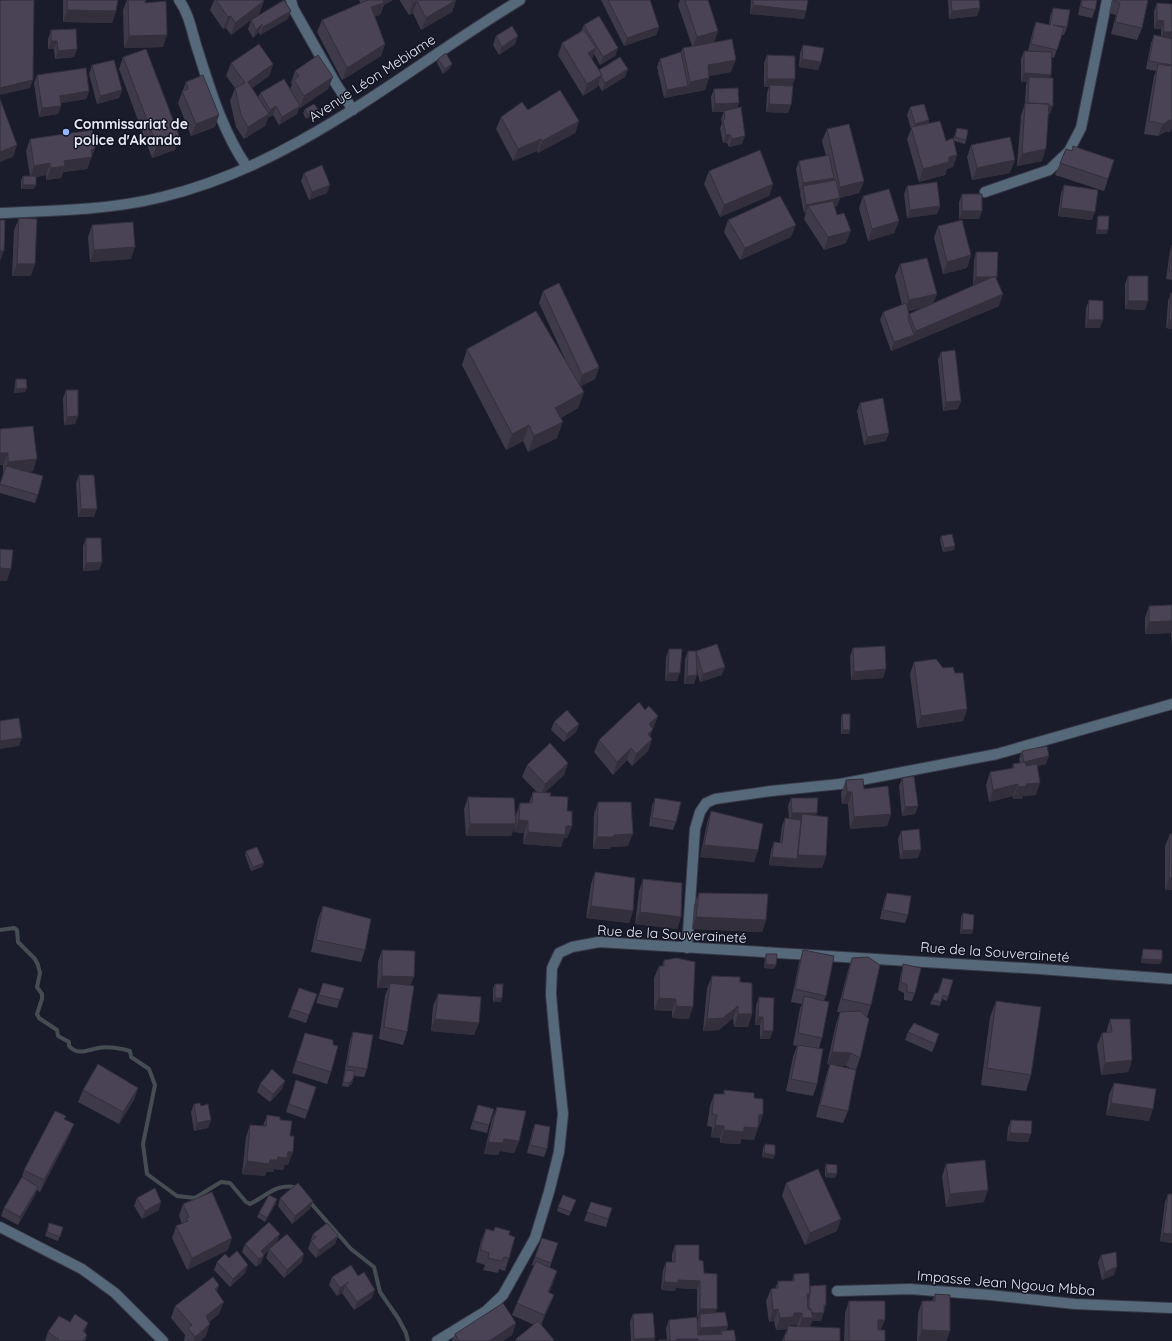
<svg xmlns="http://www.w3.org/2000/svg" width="1172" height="1341" font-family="Quicksand,sans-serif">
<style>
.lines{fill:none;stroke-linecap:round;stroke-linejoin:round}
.stream{stroke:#464d52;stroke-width:4}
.minor-casing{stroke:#373948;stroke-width:12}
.minor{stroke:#56697b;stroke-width:10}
.wall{fill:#3f3a49;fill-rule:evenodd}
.shaded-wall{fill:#332f3c}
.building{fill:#494355;stroke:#332f3c}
.poi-dot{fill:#93b7fd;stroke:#111322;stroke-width:1.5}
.labels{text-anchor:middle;stroke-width:3;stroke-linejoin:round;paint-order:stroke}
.street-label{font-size:14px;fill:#e8eaf5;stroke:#111322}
.poi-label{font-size:14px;font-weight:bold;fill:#e8eaf5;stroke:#111322;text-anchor:start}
</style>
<rect width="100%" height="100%" fill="#1a1c2c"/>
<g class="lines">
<!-- stream -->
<path class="stream" d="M0 930 14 928 17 930 18 942 35 959 38 965 40 973 37 987 42 994V999L37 1014 39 1018 57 1030 58 1036 69 1042V1046C78 1056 87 1050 98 1048 109 1046 119 1048 130 1051L131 1057 149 1069 155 1085 143 1144 147 1174 177 1196 195 1198 221 1182 230 1183 246 1202 250 1204C268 1195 277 1182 299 1188
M309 1201 351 1249 374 1267 380 1292 398 1318 406 1333 408 1341"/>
<defs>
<path id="minor" d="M179 0C190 15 192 34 198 51 211 92 223 132 247 167
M291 0 293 8 336 84 353 110
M985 192 1049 170 1069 151 1081 128 1107 0
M0 213C54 211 110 210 162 197 296 165 404 70 520 0
M687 948 695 829 700 812 706 803 715 799 771 791 840 784 997 754 1172 704
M0 1227 82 1269 115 1293 163 1341
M837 1291 910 1289 990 1295 1075 1304 1172 1308
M437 1341 486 1311 503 1295 535 1238 549 1192 559 1152 563 1114 554 1028 551 994 552 968 559 953 572 947 599 942 1040 969 1172 979"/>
</defs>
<!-- minor casing -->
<use href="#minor" class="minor-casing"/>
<!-- minor -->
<use href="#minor" class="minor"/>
</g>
<!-- wall -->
<path class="wall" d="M63 0H118L116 11 112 23 63 22Z
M127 0H146L145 3 163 47 124 48 123 10Z
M214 0H263L264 1 259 14 231 35 226 28 223 29 210 10Z
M359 0H393L384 5 380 15 375 16 385 44 381 56 342 80 317 32 322 20 361 4Z
M400 0H456L452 12 421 30 413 13 409 15 400 1Z
M601 0H650L659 27 656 35 624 46Z
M680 0H708L718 31 714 42 731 72 709 76 705 90 664 98 657 67 660 59 681 52 683 48 692 46 678 5Z
M751 0H808L804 19 750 14Z
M948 0H979L980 8 977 16 949 19Z
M1081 0H1097L1095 10 1092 18 1078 15Z
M1112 0H1148L1142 28 1137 40 1111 34 1116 15 1109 13Z
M1157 3 1171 39H1172V128L1170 132H1165L1158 136 1144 134 1154 76 1156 71 1146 69 1151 43 1154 35 1161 36V29H1154V11Z
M1053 8 1067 27 1064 35H1062L1054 58 1052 57 1051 75 1050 77V114H1048L1042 161 1017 166 1021 115 1025 103 1026 85 1027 82H1021V59L1024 51H1028L1033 30 1036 22 1049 25 1050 16Z
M288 19 260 35 259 32 253 38 248 29 251 20Z
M584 25 618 48 615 56 600 65 594 54 592 59 599 70 628 69 625 77 602 91 598 84 597 87 583 96 558 55 562 43 581 31Z
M51 30 77 49 74 57 55 59 54 49H48V39Z
M496 36 515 44 499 55 493 45Z
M803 45 821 62 818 70 799 67 800 53Z
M767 55 792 86 791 105 788 113 766 112 767 93 769 87H764V63Z
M123 57 175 150 152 158 119 69Z
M438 59 452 64 450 68 443 74 437 63Z
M231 63 273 64 269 76 252 88 258 97 260 93 290 89 292 85 291 83 295 71 328 89 300 108 299 107 297 114 279 125 273 115 268 118 265 126 244 139 236 127 230 101 235 88 226 76Z
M92 65 122 90 119 98 97 104 89 74Z
M37 75 89 91 86 99 61 103V106L58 114 39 117 34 83Z
M186 82 219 115 215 127 191 136 178 103Z
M714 89 737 108 742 144 729 147 727 143H723L720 128 722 123 721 119 724 112H712L711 97Z
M910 107 929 120 928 124 946 141 953 140 957 128 966 140 965 144 954 141 957 155 953 167 947 169 945 175 919 182 907 139 911 129 907 115Z
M305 109H318L316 113 306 119 303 113Z
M528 110 579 121 575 133 538 153 537 151 513 161 496 129 501 117Z
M827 129 864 181 859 193 840 198 837 206 834 207 846 243 824 250 804 219 806 212 804 213 800 194 801 191 800 192 796 169 799 161 826 156 822 141Z
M30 139 95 148 87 169 63 172 61 178 46 180V175L36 177 34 189H21V180L23 176H30L26 151Z
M971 145 1010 173 972 180 967 157Z
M1073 146 1108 179 1104 191 1055 175 1060 163 1071 151Z
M709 171 773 184 769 196 720 217 704 184Z
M304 173 327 193 309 200 301 181Z
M1064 185 1092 220 1058 216 1061 193Z
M907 186 940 206 937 214 907 218 904 194Z
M962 194 982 211 979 219H959V202Z
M863 196 899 221 894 233 868 241 859 208Z
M1098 216 1107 234H1096L1097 220Z
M19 218 31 276H12L14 230Z
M728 220 791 237 740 260 724 232Z
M92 225 131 259 90 262 88 237Z
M938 226 971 255 967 268 943 274 934 238Z
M1172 244V280L1166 279 1170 251Z
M976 252 997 277 996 279 999 306 911 343 891 351 880 320 883 312 902 305 895 276 900 264 937 294 933 303 976 285H973L974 260ZM922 308 909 314V311Z
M1128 276 1145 310 1125 309V284Z
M543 291 599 367 595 379 581 386 584 392 578 408 561 418 557 438 528 452 523 441 506 450 462 365 467 349 565 359 539 303Z
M1171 293H1172V329L1166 328 1168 301Z
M1089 300 1100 328H1085L1086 308Z
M941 352 961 401 958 409 943 411 938 360Z
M16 379 27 388 25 392 14 393 15 383Z
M66 390 78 416 75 424 64 425 63 398Z
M860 403 886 441 864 445 857 411Z
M0 429 33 471 28 472 38 495 35 503 0 493V484L3 474V465Z
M79 475 94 517H78L76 483Z
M941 536 955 546 954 550 943 552 940 540Z
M86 538 102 562 99 570 83 571V546Z
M1172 605V647L1171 633 1145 634V618L1149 606Z
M853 648 883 678 851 680 850 656Z
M669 649 677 681H665L666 657Z
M688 651H696L722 675 700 682 697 671 694 684H684L685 659Z
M914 662 943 668 955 673 967 709 963 721 917 728 910 674Z
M645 710 658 716 650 736 652 739 648 751 632 766 627 760 613 775 594 752 599 740Z
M842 714 850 730 849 734H841V718Z
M554 722 579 724 576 732 564 742 551 730Z
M1022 751 1046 764 1037 766 1036 795 1023 796 1022 799H1013V796L989 802 986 785 990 772 1012 768 1013 764 1020 763 1019 759Z
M568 763 564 775 545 792 567 811 572 826 567 838H564L561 847 523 844 524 833 514 832 515 826 511 836H466L464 809 468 797 515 819 516 815 520 803H529L533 792H537L522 777 527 765Z
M902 778 918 806 915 814 902 816 899 786Z
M846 780 864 789 891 814 887 826 850 829 848 804H842L841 793Z
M655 798 676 822 673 830 649 826 652 806Z
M791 798 816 815 826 856 822 868 794 867 769 865 771 850 774 842H780L782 826 785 818H789L788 806Z
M598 802 628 846 611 847 610 849H593L594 814Z
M711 811 758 850 754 862 700 857 707 823Z
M901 831 918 858 900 859 898 839Z
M1170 834H1172V890H1165V846Z
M246 851 262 867 251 871 245 855Z
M595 872 633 911 629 923 586 918 591 884Z
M643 879 681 917 677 929 635 924 639 891Z
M699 893 766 920 762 932 692 929 694 905Z
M887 893 908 915 905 923 880 919 884 901Z
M323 906 365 950 361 962 311 952 318 919Z
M963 913 973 930 972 934H960L961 917Z
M1143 949 1162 960 1160 964 1141 963 1142 953Z
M382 950 410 986 407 1032 403 1045 379 1039 385 996 388 988H377L378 962Z
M803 950 826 996 824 1000 822 1038 819 1048 817 1084 813 1096 786 1091 793 1057 797 1046 793 1045 800 1008 802 1004 791 1002 799 963Z
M766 954 776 965 774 969 764 968 765 958Z
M852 958 871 1005 867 1017 860 1058 856 1070 848 1111 843 1123 816 1117 826 1076 830 1064 854 1070 846 1066 827 1064 836 1024 840 1012H837L848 970Z
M664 960 689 1019 672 1018V1011L654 1010V978L659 966H662Z
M903 964 915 993 912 1001 904 1000V993L898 990 901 973Z
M712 976 740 982 752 1014 748 1027H734L733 1018 719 1030 703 1031 707 988Z
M953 980 947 1001 942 999 940 1006 930 1004 935 993H937Z
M323 983 344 988 337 1008 316 1003Z
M495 984 501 1002H493V988Z
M299 988 317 994 306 1023 288 1017Z
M438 994 479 1023 474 1035 431 1031 433 1006Z
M759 997 770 1039H760V1025H755L756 1006Z
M996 1001 1031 1075 1026 1091 981 1085 990 1017Z
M1110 1019 1132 1060 1128 1072 1101 1075 1097 1045 1102 1033H1106Z
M353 1032 367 1069 364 1077 354 1076 352 1083 348 1087 342 1086 350 1040Z
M908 1032 936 1043 932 1052 905 1040Z
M305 1033 333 1045 331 1072 327 1084 292 1073Z
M296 1080 308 1111 305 1119 286 1112Z
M285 1081 282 1089 270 1102 257 1092 260 1084Z
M1114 1083 1149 1121 1106 1115 1109 1095Z
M138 1088 134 1100 119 1124 78 1102 83 1090Z
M724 1090 754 1098 763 1114 759 1126H758L754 1140 741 1139 740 1144 720 1143V1138L711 1137 712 1127 707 1126 710 1106 714 1094H723Z
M194 1104 201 1106 211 1120 208 1128 194 1131 191 1112Z
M478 1105 489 1125 487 1133 470 1129Z
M497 1107 519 1141 514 1153 500 1151 498 1155 484 1154 492 1119Z
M267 1115 280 1120 290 1136 288 1165 285 1164 283 1170 274 1169 273 1172H266L265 1176 242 1174 246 1137 250 1125 263 1126Z
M65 1120 74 1124 69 1136 40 1192 37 1190 35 1195 18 1225 1 1216 4 1208 22 1177 24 1170Z
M1011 1120 1028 1142 1007 1141 1008 1128Z
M535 1124 547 1149 544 1157 527 1153 532 1132Z
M765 1144 775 1155 773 1159 762 1157 763 1148Z
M826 1164 835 1178 825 1177V1168Z
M946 1164 984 1202 946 1207 942 1176Z
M786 1183 837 1231 805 1245 782 1196Z
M1168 1194H1172V1243L1160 1241 1165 1202Z
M137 1198 159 1210 142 1219 134 1206Z
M280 1198 310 1209 292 1224 278 1206Z
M576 1200 569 1216 557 1211 558 1207Z
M591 1202 612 1208 606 1227 584 1221Z
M276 1203 265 1222 257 1217 259 1213Z
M183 1204 228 1250 187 1270 172 1238 176 1226 182 1224 179 1216Z
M49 1223 63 1227 58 1241 45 1236Z
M495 1227 509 1235V1258L505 1271 499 1269 498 1273 483 1270 485 1265 476 1262 481 1241 486 1229 494 1231Z
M313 1234 338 1236 335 1244 316 1258 308 1249Z
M542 1238 558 1243 550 1267 553 1283 549 1293 554 1295 549 1307 541 1325 553 1341H515L516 1339 534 1325 512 1315 517 1303 534 1266 532 1265Z
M245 1244 271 1248 302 1262 284 1278 266 1258 269 1250 264 1255 261 1263 256 1267 242 1252Z
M675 1245 699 1260 704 1273 716 1313 728 1326 726 1330 736 1341H659V1340H667L666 1328 669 1320 697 1321 699 1317H697V1289L676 1288 675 1291 661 1290 663 1270 666 1262H672V1254Z
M1101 1255 1114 1275 1102 1280 1098 1263Z
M229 1258 245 1273 230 1287 214 1270 217 1262Z
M794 1274 810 1286 824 1311 821 1321H812L810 1327 840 1341H782L787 1329 776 1330 774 1321 769 1322 766 1301 771 1289H775L778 1281H792ZM790 1325H797V1327L790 1326Z
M358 1276 372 1298 354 1310 342 1293 343 1292 337 1296 329 1285 332 1277Z
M219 1285 217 1292 219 1314 209 1322 206 1336 200 1341H184L185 1335 171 1318 175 1306Z
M935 1294 950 1331 946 1341H917L918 1313 922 1301H932Z
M849 1301 881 1330 885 1341H844L845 1313Z
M633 1314 655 1338 654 1341H631L630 1322Z
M516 1323 512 1335 503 1341H452L455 1334Z
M48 1332H85L87 1335 85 1341H45Z"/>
<!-- shaded-wall -->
<path class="shaded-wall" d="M380 0H393L384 5 380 15 367 19 371 7Z
M456 0 452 12 421 30 426 18Z
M264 1 259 14 231 35 235 23Z
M417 1 413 13 409 15 413 3Z
M753 5 806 11 804 19 750 14Z
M980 8 977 16 949 19 952 11Z
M67 10 116 11 112 23 63 22Z
M291 11 288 19 260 35 263 27Z
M231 16 226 28 223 29 228 17Z
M1157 20 1164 21 1161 29H1154Z
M262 24 259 32 253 38 256 30Z
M659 27 656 35 624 46 627 38Z
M718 31 714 43 692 49 697 37Z
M1163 32H1172V37L1171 40H1161Z
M167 35 163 47 124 48 129 36Z
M518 36 515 44 499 55 502 47Z
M51 41H57L54 49H48Z
M385 44 381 56 342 80 347 68Z
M596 48 591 60 588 53Z
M618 48 615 56 600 65 603 57Z
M77 49 74 57 55 59 58 51Z
M802 59 821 62 818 70 799 67Z
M736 60 731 72 703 77 708 65Z
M273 64 269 76 244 94 248 82Z
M452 64 450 68 443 74 445 69Z
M628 69 625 77 602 91 605 83Z
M1024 73 1051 75 1048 83 1029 77 1027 82H1021Z
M602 75 597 87 583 96 587 84Z
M333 77 328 89 300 108 304 96Z
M709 78 705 90 664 98 667 90 688 86 690 82Z
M767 79H795L792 87 770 85 769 87H764Z
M33 80 30 88 0 95V88Z
M122 90 119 98 97 104 100 96Z
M89 91 86 99 57 104 60 96Z
M739 103 736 111 712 112 715 104Z
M769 104 791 105 788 113 766 112Z
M1027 105 1053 106 1050 114 1024 113Z
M61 106 58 114 39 117 42 108Z
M276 106 273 115 268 118 265 126 244 139 248 127 268 114 270 110Z
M300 106 297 114 279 125 282 117Z
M318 109 316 113 306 119 308 115Z
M219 115 215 127 191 136 196 124Z
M929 120 926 128 912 130 915 124Z
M1170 120H1172V128L1170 132H1165L1158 136 1163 124Z
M579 121 575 133 538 153 542 141Z
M726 135H730L727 143H723Z
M745 136 742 144 729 147 732 139Z
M180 138 175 150 152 158 157 146Z
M541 139 537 151 513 161 518 149Z
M17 145 13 157 0 162V152Z
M95 148 87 169 63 172 61 178 46 180 51 168 64 161Z
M1046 149 1042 161 1017 166 1022 154Z
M957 155 953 167 947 169 945 175 919 182 923 169 949 157Z
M1015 160 1010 173 972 180 977 168Z
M50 163 46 175 30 178 34 166Z
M834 178 831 186H803L801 191 800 192 803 183Z
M864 181 859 193 840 198 837 206 811 211 808 206 806 212 804 213 806 205 836 199 840 187Z
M773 184 769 196 720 217 724 205Z
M23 185H36L34 189H21Z
M330 185 327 193 309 200 312 192Z
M940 206 937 214 907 218 910 210Z
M1061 208 1095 212 1092 220 1058 216Z
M962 211H982L979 219H959Z
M899 221 894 233 868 241 872 229Z
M796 225 791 237 740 260 745 248Z
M1097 230H1108L1107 234H1096Z
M851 231 846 243 824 250 828 237Z
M135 247 131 259 90 262 94 250Z
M0 251H4L0 261Z
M971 255 967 268 943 274 947 262Z
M17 264H35L31 276H12Z
M976 277H997L994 285H973Z
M937 294 932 306 904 312 909 300Z
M1003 294 999 306 911 343 891 351 894 342 914 335 916 331Z
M1128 301H1148L1145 310 1125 309Z
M1088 320H1103L1100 328H1085Z
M1169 320H1172V329L1166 328Z
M599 367 595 379 578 388 582 375Z
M27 388 25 392 14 393 16 389Z
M584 392 578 408 549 424 555 408Z
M961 401 958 409 943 411 946 402Z
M78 416 75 424 64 425 67 417Z
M563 422 557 438 528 452 534 436Z
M529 425 523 441 506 450 512 434Z
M889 433 886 441 864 445 867 437Z
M0 453H8L3 465H0Z
M37 459 33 471 4 474 8 462Z
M81 509H97L94 517H78Z
M955 546 954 550 943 552 944 548Z
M102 562 99 570 83 571 86 563Z
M0 568 11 569 7 581H0Z
M1172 621V630L1171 633 1145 634 1149 622Z
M725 667 722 675 700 682 703 674Z
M886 669 883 678 851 680 854 672Z
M668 673H680L677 681H665Z
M697 675 694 684H684L687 676Z
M967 709 963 721 917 728 921 716Z
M658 716 653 728 644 736 649 724Z
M579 724 576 732 564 742 567 734Z
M653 729 648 741V734Z
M843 730H850L849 734H841Z
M22 738 19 746 0 749V741Z
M652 739 648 751 632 766 636 754Z
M631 748 627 760 613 775 617 762Z
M1049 756 1046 764 1022 770 1024 762Z
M568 763 564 775 541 796 545 784Z
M1040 783 1036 795 1023 796 1022 799H1013L1018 787 1026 784Z
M1018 784 1013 796 989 802 993 790Z
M847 792H852L848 804H842Z
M918 806 915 814 902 816 905 807Z
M792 813H817L814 821 802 814 800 821H789Z
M891 814 887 826 850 829 854 817Z
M519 820 528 821 524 833 514 832Z
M470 824H516L511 836H466Z
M566 826H572L567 838H564L561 847 523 844 528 832Z
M633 834 628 846 611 847 610 849H593L597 837Z
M704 845 758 850 754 862 700 857Z
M921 850 918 858 900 859 903 851Z
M798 855 826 856 822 868 794 867 769 865 772 857 797 859Z
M264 863 262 867 251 871 253 867Z
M1169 878H1172V890H1165Z
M591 906 633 911 629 923 586 918Z
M640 912 681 917 677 929 635 924Z
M696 917 766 920 762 932 692 929Z
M962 930H973L972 934H960Z
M1142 959 1162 960 1160 964 1141 963Z
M766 964 776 965 774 969 764 968Z
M382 976 414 977 409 989 390 983 388 988H377Z
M495 998H502L501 1002H493Z
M659 998 676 999 672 1011 654 1010Z
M676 1006 693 1007 689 1019 672 1018Z
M738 1006 733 1018 719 1030 703 1031 707 1019Z
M738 1014H752L748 1027H734Z
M758 1017H763L760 1025H755Z
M435 1019 479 1023 474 1035 431 1031Z
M763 1031H773L770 1039H760Z
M832 1052 851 1053 846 1066 827 1064Z
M1132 1060 1128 1072 1101 1075 1105 1063Z
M353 1079 352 1083 348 1087 349 1083Z
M285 1081 282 1089 270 1102 273 1094Z
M138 1088 134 1100 119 1124 123 1112Z
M1111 1103 1153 1109 1149 1121 1106 1115Z
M763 1114 759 1126 754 1127 759 1115Z
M211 1120 208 1128 194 1131 197 1123Z
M74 1124 69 1136 40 1192 44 1180Z
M715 1125 724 1126 720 1138 711 1137Z
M744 1127 758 1128 754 1140 741 1139 740 1144 720 1143 724 1130Z
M1010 1133 1031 1134 1028 1142 1007 1141Z
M504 1139 519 1141 514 1153 500 1151 498 1155 484 1154 488 1142Z
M288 1152H293L288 1165 285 1164 283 1170 274 1169 273 1172H266L265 1176 242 1174 247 1161 270 1160 278 1157Z
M764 1153 775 1155 773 1159 762 1157Z
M827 1173 837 1174 835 1178 825 1177Z
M38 1187 35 1195 18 1225 20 1217Z
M988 1190 984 1202 946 1207 950 1194Z
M277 1199 276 1203 265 1222 267 1218Z
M313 1201 310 1209 292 1224 295 1216Z
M161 1202 159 1210 142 1219 145 1211Z
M841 1219 837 1231 805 1245 810 1233Z
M1163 1233 1172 1234V1243L1160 1241Z
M280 1234 277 1242 258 1260 261 1251Z
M338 1236 335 1244 316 1258 319 1250Z
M232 1238 228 1250 187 1270 192 1258Z
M304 1254 302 1262 284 1278 287 1270Z
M264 1255 261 1263 256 1267 259 1259Z
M248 1265 245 1273 230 1287 233 1279Z
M1117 1267 1114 1275 1102 1280 1105 1272Z
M557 1271 553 1283 543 1304 548 1292Z
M678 1280 700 1281 697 1289 676 1288 675 1291 661 1290 664 1282Z
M349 1282 345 1285 343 1292 337 1296 340 1288Z
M219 1285 215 1297V1289Z
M375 1290 372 1298 354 1310 357 1302Z
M807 1294H810L806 1306Z
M554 1295 549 1307 540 1327 544 1315Z
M224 1302 219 1314 201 1328 206 1316Z
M824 1305H826L821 1321H812L808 1331H798L802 1318 809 1313Z
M700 1309H717L714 1317 700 1314 699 1317H697Z
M778 1309 774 1321 769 1322 773 1310Z
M794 1313H802L797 1325H790L788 1329V1326L787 1329 776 1330 780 1318Z
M878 1320H885L880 1332H874Z
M88 1323 84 1335 83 1331Z
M516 1323 512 1335 503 1341H489Z
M210 1324 206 1336 200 1341H193L195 1337Z
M728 1326 725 1334 721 1331 720 1334 697 1336 700 1328Z
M922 1330 950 1331 946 1341H918Z
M655 1338 654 1341H633L634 1339Z
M676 1339H698L697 1341H676Z"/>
<!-- building -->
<path class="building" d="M2 0H34L33 80 0 88V1Z
M67 0H118L116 11 67 10Z
M128 0H145V3L166 1 167 35 129 36Z
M216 0H263L264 1 235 23 231 16 228 17Z
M284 0 291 11 263 27 262 24 256 30 251 20Z
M368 0H383L384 3 371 7 385 44 347 68 322 20Z
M412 0H456L426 18 417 1 413 3Z
M608 0H650L659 27 627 38Z
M685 0H708L718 31 697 37Z
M753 0H808L806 11 753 5Z
M951 0H979L980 8 952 11Z
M1082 0H1097L1095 10 1081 7Z
M1114 0H1148L1142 28 1115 22 1120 3 1114 1Z
M1157 3 1172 4V32H1163L1164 21 1157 20Z
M1053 8 1070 10 1067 27 1053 25 1064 28 1057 50 1031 44 1036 22 1050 25Z
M599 16 618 48 603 57 584 25Z
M512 26 518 36 502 47 496 36Z
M76 29 77 49 58 51 57 41H51V30Z
M584 30 596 48 588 53 602 75 587 84 562 43Z
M1154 35 1172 39V65L1149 61Z
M732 39 736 60 708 65 709 78 690 82 683 48Z
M259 44 273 64 248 82 269 114 248 127 241 115 235 88 245 83 231 63Z
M803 45 824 48 821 62 802 59Z
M146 49 180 138 157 146 123 57Z
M1024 51 1052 52 1051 75 1024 73Z
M681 52 688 86 667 90 660 59Z
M446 53 452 64 445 69 438 59Z
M318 55 333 77 304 96 294 80 299 76 295 71Z
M767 55 795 56V79H767Z
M620 57 628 69 605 83 601 76 602 75 599 70Z
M114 60 122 90 100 96 92 65Z
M1158 64 1172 66V120H1170L1163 124 1149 121Z
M86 68 89 91 60 96 61 106 42 108 37 75Z
M203 75 219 115 196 124 182 91 188 89 186 82Z
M1029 77 1053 78V106H1049V104L1028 103Z
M284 79 300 106 282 117 276 106 270 110 260 93Z
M770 85 793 86 791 105 769 104Z
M738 88 739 103 715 104 714 89Z
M560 90 579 121 542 141 541 139 518 149 501 117 522 102 528 110Z
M0 99 17 145 0 152Z
M1025 103 1049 104 1046 149 1022 154Z
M314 104 318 109 308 115 305 109Z
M924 104 929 120 915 124 910 107Z
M741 107 745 136 732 139 730 135H726L723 120 725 119 724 111Z
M940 121 946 141 953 138 957 155 949 157V162L923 169 911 127Z
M849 124 864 181 840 187 827 129Z
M957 128 968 130 966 140 955 137Z
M92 130 95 148 91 150 92 157 64 161 65 166 51 168 50 163 34 166 30 139Z
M1010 137 1015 160 977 168 971 145Z
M1073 146 1114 160 1108 179 1060 163 1066 149 1072 151Z
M760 150 773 184 724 205 709 171Z
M829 155 834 178 803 183 799 161Z
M322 165 330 185 312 192 304 173Z
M23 176H36V185H23Z
M836 180 840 198 806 205 803 186Z
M937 182 940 206 910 210 907 186Z
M1064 185 1098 190 1095 212 1061 208Z
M889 189 899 221 872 229 863 196Z
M962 194H982V211H962Z
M780 196 796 225 745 248 728 220Z
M833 201 837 215 844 213 851 231 828 237 808 206Z
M1098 216H1109L1108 230H1097Z
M19 218 37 219 35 264H17Z
M0 220H5L4 251H0Z
M962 220 971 255 947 262 938 226Z
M133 222 135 247 94 250 92 225Z
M1172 247V271H1169Z
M976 252H998L997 277H996L995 276 994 277H976Z
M927 258 937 294 909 300 900 264Z
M995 276 1003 294 916 331 909 314Z
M1128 276H1148V301H1128Z
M559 283 599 367 582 375 543 291Z
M1171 293H1172V320H1169Z
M1089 300 1103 301V320H1088Z
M906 303 909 314 908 318 914 335 894 342 883 312Z
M536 311 584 392 555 408 563 422 534 436 529 425 512 434 467 349Z
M955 350 961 401 946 402 941 352Z
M16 379H26L27 388 16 389Z
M66 390H78V416L67 417Z
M883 398 889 433 867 437 860 403Z
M33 426 37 459 8 462V453H0V429Z
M6 466 43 476 38 495 0 484Z
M79 475H94L97 509H81Z
M952 534 955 546 944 548 941 536Z
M86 538H101L102 562 86 563Z
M0 549 13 550 11 569 0 568Z
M1172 605V621L1149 622V606Z
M717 644 725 667 703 674 696 651Z
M885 646 886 669 854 672 853 648Z
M669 649H682L680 673H668Z
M688 651H696L697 675 687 676Z
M936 659 943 668 953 667 955 673H963L967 709 921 716 914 662Z
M639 702 645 710 649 706 658 716 649 724 653 729 648 734 652 739 636 754 631 748 617 762 599 740Z
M567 710 579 724 567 734 554 722Z
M842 714H850V730H843Z
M19 718 22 738 0 741V721Z
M550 743 568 763 545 784 527 765Z
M1047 746 1049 756 1024 762 1022 751Z
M1025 762 1026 766 1037 764 1040 783 1026 784 1027 786 1018 787V784L993 790 990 772 1014 768 1013 764Z
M914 776 918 806 905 807 902 778Z
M863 779 864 789 888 786 891 814 854 817 852 792H847L846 780Z
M533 792 551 793 550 796 568 797 567 811H572V826H566L565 835 528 832V821L519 820 520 803H532Z
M468 797 514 798 516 824H470Z
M655 798 681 802 676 822 652 818Z
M791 798H818L817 813H792Z
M598 802H631L633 834 614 835V837H597Z
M711 811 763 824 758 850 704 845Z
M802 814 828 817 826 856 798 855Z
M785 818 801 820 797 859 772 857 774 842 782 843Z
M919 829 921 850 903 851 901 831Z
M1170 834H1172V878H1169Z
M257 847 264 863 253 867 246 851Z
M595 872 635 878 633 911 591 906Z
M643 879 682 883 681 917 640 912Z
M699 893 768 894 766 920 696 917Z
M887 893 911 896 908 915 883 910Z
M323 906 371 919 365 950 316 940Z
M963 913 974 915 973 930H962Z
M1143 949 1162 950V960L1142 959Z
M382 950 415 951 414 977 382 976Z
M803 950 834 956 826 996 795 989Z
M766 954H777L776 965 766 964Z
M868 957 880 965 871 1005 842 999 852 958Z
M677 958 695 962 693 1007 676 1006V999L659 998V966H664V960Z
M903 964 921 968 915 993 907 992V985L901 982Z
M712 976 740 977V982L752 983V1014H738V1006L723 1018 707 1019Z
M943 978 953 980 948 997 943 995 941 1002 932 1000 935 993H938Z
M323 983 344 988 340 1000 319 995Z
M390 983 414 986 407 1032 384 1027Z
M495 984H503L502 998H495Z
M299 988 317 994 309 1015 291 1009Z
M438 994 481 997 479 1023 435 1019Z
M804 996 829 1002 822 1038 798 1033Z
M759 997 774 998 773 1031H763V1017H758Z
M996 1001 1041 1007 1031 1075 987 1068Z
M860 1011 869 1019 860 1058 851 1053 832 1052 840 1012Z
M1110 1019H1130L1132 1060 1105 1063 1102 1033 1112 1032Z
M914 1023 939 1034 935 1044 908 1032Z
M353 1032 373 1035 367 1069 347 1066Z
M305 1033 333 1040V1045L338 1046 331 1072 296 1061Z
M798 1045 823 1049 817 1084 791 1079Z
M98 1064 138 1088 123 1112 83 1090Z
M830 1064 856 1070 848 1111 820 1105Z
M272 1069 285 1081 273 1094 260 1084Z
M346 1070 355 1071 353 1079 349 1083 343 1082Z
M296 1080 316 1087 308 1111 289 1104Z
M1114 1083 1156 1089 1153 1109 1111 1103Z
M724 1090 754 1093V1098L763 1099V1114L759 1115 758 1128 744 1127V1132L724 1130V1126L715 1125 717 1115 712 1114 714 1094H725Z
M200 1103 201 1106 208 1104 211 1120 197 1123 194 1104Z
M478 1105 494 1109 489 1125 473 1121Z
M497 1107 526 1111 519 1141 504 1139 503 1143 488 1142Z
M55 1111 66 1116 64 1119 74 1124 44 1180 24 1170Z
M267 1115 280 1117V1120L292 1121 290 1136H294L293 1152H288L287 1158 278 1157 277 1160H270L269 1164 247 1161 250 1125 266 1126Z
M1011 1120 1032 1121 1031 1134 1010 1133Z
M535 1124 550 1127 547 1149 530 1145Z
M765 1144 775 1145V1155L764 1153Z
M985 1160 988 1190 950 1194 946 1164Z
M826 1164 837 1165V1174L827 1173Z
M818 1169 841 1219 810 1233 786 1183Z
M22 1177 38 1187 20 1217 4 1208Z
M298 1183 313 1201 295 1216 280 1198Z
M155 1188 161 1202 145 1211 137 1198Z
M212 1192 232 1238 192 1258 176 1226 188 1221 186 1218 189 1217 183 1204Z
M1168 1194H1172V1234L1163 1233Z
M269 1195 277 1199 267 1218 259 1213Z
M563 1195 576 1200 571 1212 558 1207Z
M591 1202 612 1208 608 1219 587 1212Z
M269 1222 280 1234 261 1251 264 1255 259 1259 245 1244Z
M49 1223 63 1227 60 1237 47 1232Z
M327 1223 338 1236 319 1250 311 1241 316 1237 313 1234Z
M495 1227 510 1231 509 1235 515 1237 509 1258 504 1257 502 1261 488 1258 489 1253 480 1250 486 1229 494 1231Z
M287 1234 304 1254 287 1270 269 1249Z
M542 1238 558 1243 551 1263 535 1257Z
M675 1245H699V1260L703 1261 704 1273 717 1274V1309H700V1281L678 1280V1283L664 1282 666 1262H675Z
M237 1251 248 1265 233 1279 217 1262 225 1254 229 1258Z
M1116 1252 1117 1267 1105 1272 1101 1255Z
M536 1261 557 1271 548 1292 554 1295 544 1315 517 1303Z
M351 1265 358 1276 364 1272 375 1290 357 1302 345 1285 349 1282 340 1288 332 1277Z
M809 1273 810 1294H807L808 1309H811L813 1318H802V1313H794L793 1317 780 1318 778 1309 773 1310 771 1289 778 1288V1281H794V1274Z
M213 1277 219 1285 215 1289 224 1302 206 1316 210 1324 195 1337 188 1328 192 1325 175 1306Z
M826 1285V1305H824V1313H812L811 1309H809V1298L810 1294V1286Z
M935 1294 950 1295V1331L922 1330V1301H935Z
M849 1301H885V1320H878V1330H885V1341H849Z
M503 1303 516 1323 489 1341H459L455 1334Z
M725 1312 728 1326 700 1328V1314Z
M653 1313 655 1338 634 1339 633 1314Z
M75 1314 88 1323 83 1331 87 1335 83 1341H58L59 1340 48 1332 59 1316 70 1322Z
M697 1317 698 1335 722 1334 721 1331 734 1330 736 1341H698V1339H676V1341H659V1340H670L669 1320Z
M538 1321 554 1340 553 1341H518L516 1339Z
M788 1326 840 1328V1341H784L785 1334H787Z"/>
<!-- markers -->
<circle class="poi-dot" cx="66" cy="132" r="4"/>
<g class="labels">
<!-- street labels -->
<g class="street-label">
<text transform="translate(372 78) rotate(-33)" y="5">Avenue Léon Mebiame</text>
<text transform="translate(672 934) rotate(3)" y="5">Rue de la Souveraineté</text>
<text transform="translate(995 952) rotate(4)" y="5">Rue de la Souveraineté</text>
<text transform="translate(1006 1283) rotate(5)" y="5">Impasse Jean Ngoua Mbba</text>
</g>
<!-- poi labels -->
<g class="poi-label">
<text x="74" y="129">Commissariat de<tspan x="74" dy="16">police d'Akanda</tspan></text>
</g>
</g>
</svg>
